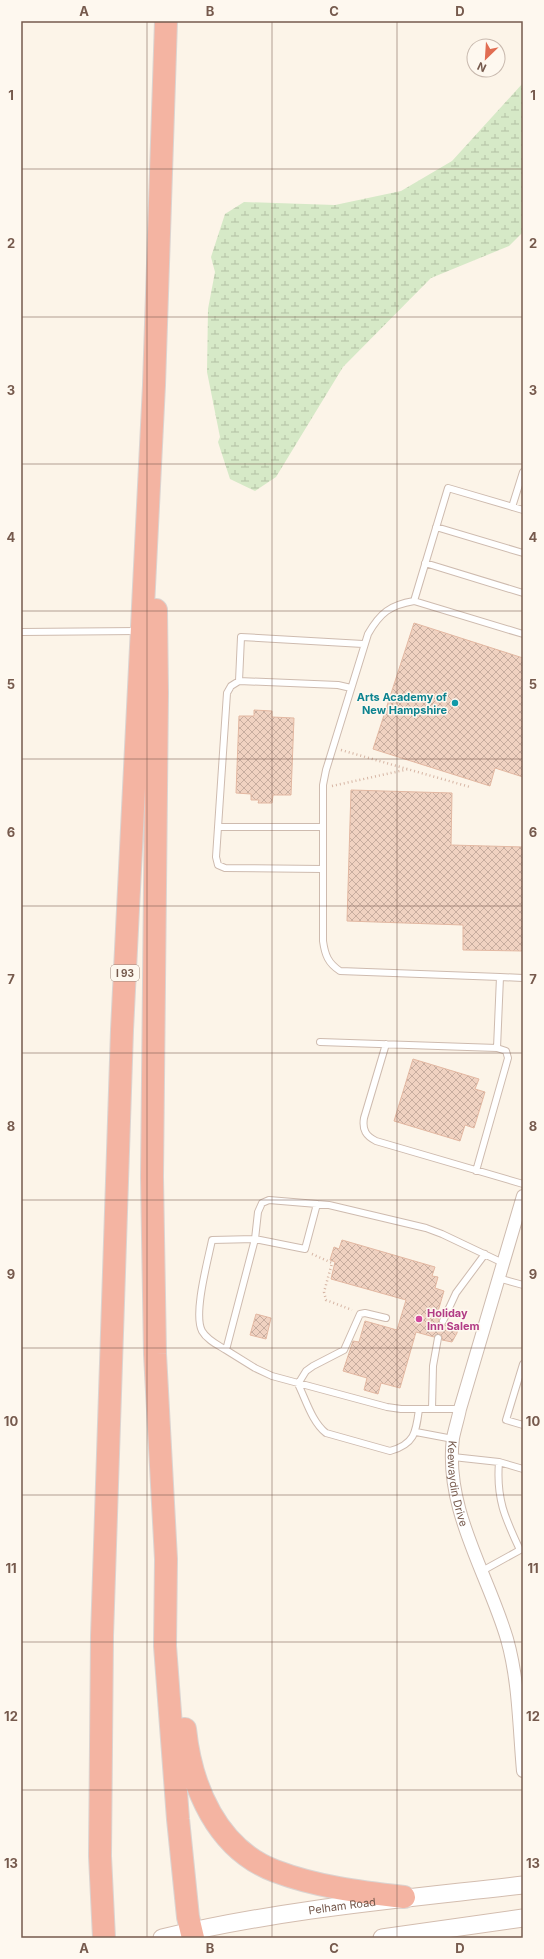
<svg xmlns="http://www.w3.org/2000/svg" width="544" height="1959" font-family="Inter,sans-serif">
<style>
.wetland{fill:url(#wetland-marsh)}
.building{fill:url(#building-cross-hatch);stroke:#e3b8a2}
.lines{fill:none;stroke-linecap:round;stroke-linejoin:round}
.lane-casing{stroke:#cebbaf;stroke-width:8}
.street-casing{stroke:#cebbaf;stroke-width:14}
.secondary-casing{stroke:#d3bdaf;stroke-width:19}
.highway-casing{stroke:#dbd4d1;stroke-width:24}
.path{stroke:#d6b5a4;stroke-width:2.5;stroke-dasharray:1 3;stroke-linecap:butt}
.lane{stroke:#fff;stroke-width:6}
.street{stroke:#fff;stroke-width:12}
.secondary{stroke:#fff;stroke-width:17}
.highway{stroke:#f4b4a2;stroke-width:22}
.grid{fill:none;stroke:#765a4d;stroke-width:1;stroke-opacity:0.55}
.culture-dot{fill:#0f9aa8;stroke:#fef8ef;stroke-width:1.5}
.hotel-dot{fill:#d1479c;stroke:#fef8ef;stroke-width:1.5}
.labels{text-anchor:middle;stroke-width:3;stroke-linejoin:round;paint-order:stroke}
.shield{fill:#fef8ef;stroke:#9f897e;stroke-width:1}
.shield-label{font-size:10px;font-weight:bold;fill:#765a4d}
.culture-label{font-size:11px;font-weight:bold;fill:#0d838f;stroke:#fef8ef;text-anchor:end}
.hotel-label{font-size:11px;font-weight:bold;fill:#b23c85;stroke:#fef8ef;text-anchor:start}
.street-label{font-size:11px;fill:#765a4d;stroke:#fef8ef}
.neatline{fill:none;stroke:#765a4d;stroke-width:1.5}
.grid-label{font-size:13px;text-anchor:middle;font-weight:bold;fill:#765a4d}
</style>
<defs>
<pattern id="wetland-marsh" width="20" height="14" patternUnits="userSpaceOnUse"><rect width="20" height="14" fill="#d6e9c7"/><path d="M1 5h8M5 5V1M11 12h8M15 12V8" fill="none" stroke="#b2c0a4"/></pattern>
<pattern id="building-cross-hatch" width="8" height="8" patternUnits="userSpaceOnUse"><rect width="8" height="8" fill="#f0d2c1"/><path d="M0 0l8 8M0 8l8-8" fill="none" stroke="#c7ad9f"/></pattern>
</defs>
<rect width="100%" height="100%" fill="#fcf4e8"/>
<!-- wetland -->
<path class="wetland" d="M523 83V232L509 246 431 278 343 367 276 477 255 491 230 479 218 442 220 437 207 372 208 309 215 272 211 257 225 214 244 202 335 205 401 191 452 161Z"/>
<!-- building -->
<path class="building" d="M414 623 523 658V777L495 768 490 786 373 749Z
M254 710 272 711V717L294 718 291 795H273L272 803H258L259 800H251V794L236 793 239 716H254Z
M351 790 452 793 451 845 523 847V951L463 950V925L347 921Z
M413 1059 479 1079 475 1089 485 1092 474 1128 465 1125 460 1141 394 1121Z
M342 1240 435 1267 432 1276 438 1277 435 1288 444 1291 436 1318 439 1319V1323L441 1325H445L448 1322 458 1325 457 1333 452 1342 442 1340V1336L439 1334 434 1337 416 1332 400 1388 381 1383 378 1394 364 1390 367 1378 343 1371 353 1341 359 1342 365 1321 397 1330 406 1300 331 1279 335 1262 330 1260 334 1247 339 1249Z
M256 1314 271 1318 266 1339 250 1335Z"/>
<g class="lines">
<defs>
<path id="lane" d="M512 507 523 472
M523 510 448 488 414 601 523 634
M436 527 523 553
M425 563 523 593
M414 601C390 605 380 613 368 634L326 770 323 785V941C325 955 328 963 340 971L500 977
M21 632 138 631
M239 681 241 637 363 644
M218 827H322
M322 869 225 868 218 865 216 857 227 693 231 686 239 681 338 685 351 688
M320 1042 497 1048 506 1051 508 1058 476 1171
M386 1044 364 1118C362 1130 366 1136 376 1141L523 1184
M497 1048 500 977 523 978
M498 1278 523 1285
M386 1318 365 1313 360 1314 344 1350 313 1366 306 1371 298 1384C306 1400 312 1422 326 1433L390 1451C415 1444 416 1432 419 1409
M443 1321 456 1293 485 1254
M226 1350C218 1345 207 1340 202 1331 193 1314 208 1260 212 1240L255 1239 305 1249 317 1204
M523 1364 506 1420 523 1425
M432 1409 433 1366 438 1338
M460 1409H401L387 1407 272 1376 255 1368 226 1350 255 1239 258 1212 262 1203 269 1200 329 1205 426 1228 442 1234 503 1263
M416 1432 453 1439
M453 1457 499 1462 523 1469
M482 1571 520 1550C505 1518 496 1499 499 1462"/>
<g id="street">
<path id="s1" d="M523 1196 460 1409C458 1419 455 1428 453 1438 444 1509 488 1574 507 1639 519 1681 519 1727 523 1771"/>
</g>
<g id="secondary">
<path id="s2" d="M162 1938C281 1909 402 1899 523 1885"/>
<path d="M382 1938 523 1918"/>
</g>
<path id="highway" d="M156 610 157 693 152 1177 155 1354 166 1559 165 1646 178 1819 188 1917 193 1938
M185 1729C191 1787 217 1849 275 1871 317 1887 360 1892 404 1897
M104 1938 100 1856 102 1636 122 1030 154 385 166 21"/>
</defs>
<!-- lane casing -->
<use href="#lane" class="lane-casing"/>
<!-- street casing -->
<use href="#street" class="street-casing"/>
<!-- secondary casing -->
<use href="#secondary" class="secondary-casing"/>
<!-- highway casing -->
<use href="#highway" class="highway-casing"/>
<!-- path -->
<path class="path" d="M341 750 470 787
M332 786 409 769
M312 1254 332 1263 324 1292 326 1300 352 1310"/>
<!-- lane -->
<use href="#lane" class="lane"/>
<!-- street -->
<use href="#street" class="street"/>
<!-- secondary -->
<use href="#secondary" class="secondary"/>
<!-- highway -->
<use href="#highway" class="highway"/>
</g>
<!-- grid -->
<path class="grid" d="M147 21V1938M272 21V1938M397 21V1938M21 169H523M21 317H523M21 464H523M21 611H523M21 759H523M21 906H523M21 1053H523M21 1200H523M21 1348H523M21 1495H523M21 1642H523M21 1790H523"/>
<!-- markers -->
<circle class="culture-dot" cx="455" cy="703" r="4"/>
<circle class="hotel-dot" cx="419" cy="1319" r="4"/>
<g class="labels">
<!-- shield labels -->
<rect class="shield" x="111" y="965" width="28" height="16" rx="3"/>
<g class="shield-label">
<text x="125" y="977">I 93</text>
</g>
<!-- culture labels -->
<g class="culture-label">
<text x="447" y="701">Arts Academy of<tspan x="447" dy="13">New Hampshire</tspan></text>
</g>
<!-- hotel labels -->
<g class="hotel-label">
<text x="427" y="1317">Holiday<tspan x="427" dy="13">Inn Salem</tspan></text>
</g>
<!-- street labels -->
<g class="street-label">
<text dy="4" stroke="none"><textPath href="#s1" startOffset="298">Keewaydin Drive</textPath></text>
<text dy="4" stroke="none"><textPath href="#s2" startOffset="183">Pelham Road</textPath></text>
</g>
</g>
<!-- border -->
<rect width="544" height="1959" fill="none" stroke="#fef8ef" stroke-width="44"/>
<!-- north arrow -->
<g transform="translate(486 58) rotate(205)"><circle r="19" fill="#fef8ef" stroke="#c8b9ae"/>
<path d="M0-3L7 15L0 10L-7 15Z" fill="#e16d52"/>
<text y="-6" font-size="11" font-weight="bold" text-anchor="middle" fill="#765a4d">N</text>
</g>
<rect x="22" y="22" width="500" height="1915" class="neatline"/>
<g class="grid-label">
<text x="84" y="16">A</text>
<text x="210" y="16">B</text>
<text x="334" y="16">C</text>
<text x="460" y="16">D</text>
<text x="11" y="100">1</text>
<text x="533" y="100">1</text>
<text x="11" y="248">2</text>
<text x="533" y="248">2</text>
<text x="11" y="395">3</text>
<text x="533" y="395">3</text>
<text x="11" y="542">4</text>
<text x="533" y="542">4</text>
<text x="11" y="689">5</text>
<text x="533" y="689">5</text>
<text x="11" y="837">6</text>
<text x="533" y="837">6</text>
<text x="11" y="984">7</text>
<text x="533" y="984">7</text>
<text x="11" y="1131">8</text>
<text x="533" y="1131">8</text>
<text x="11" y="1279">9</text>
<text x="533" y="1279">9</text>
<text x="11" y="1426">10</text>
<text x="533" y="1426">10</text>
<text x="11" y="1573">11</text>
<text x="533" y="1573">11</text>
<text x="11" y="1721">12</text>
<text x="533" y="1721">12</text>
<text x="11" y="1868">13</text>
<text x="533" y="1868">13</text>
<text x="84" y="1953">A</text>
<text x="210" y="1953">B</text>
<text x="334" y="1953">C</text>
<text x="460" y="1953">D</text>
</g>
</svg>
